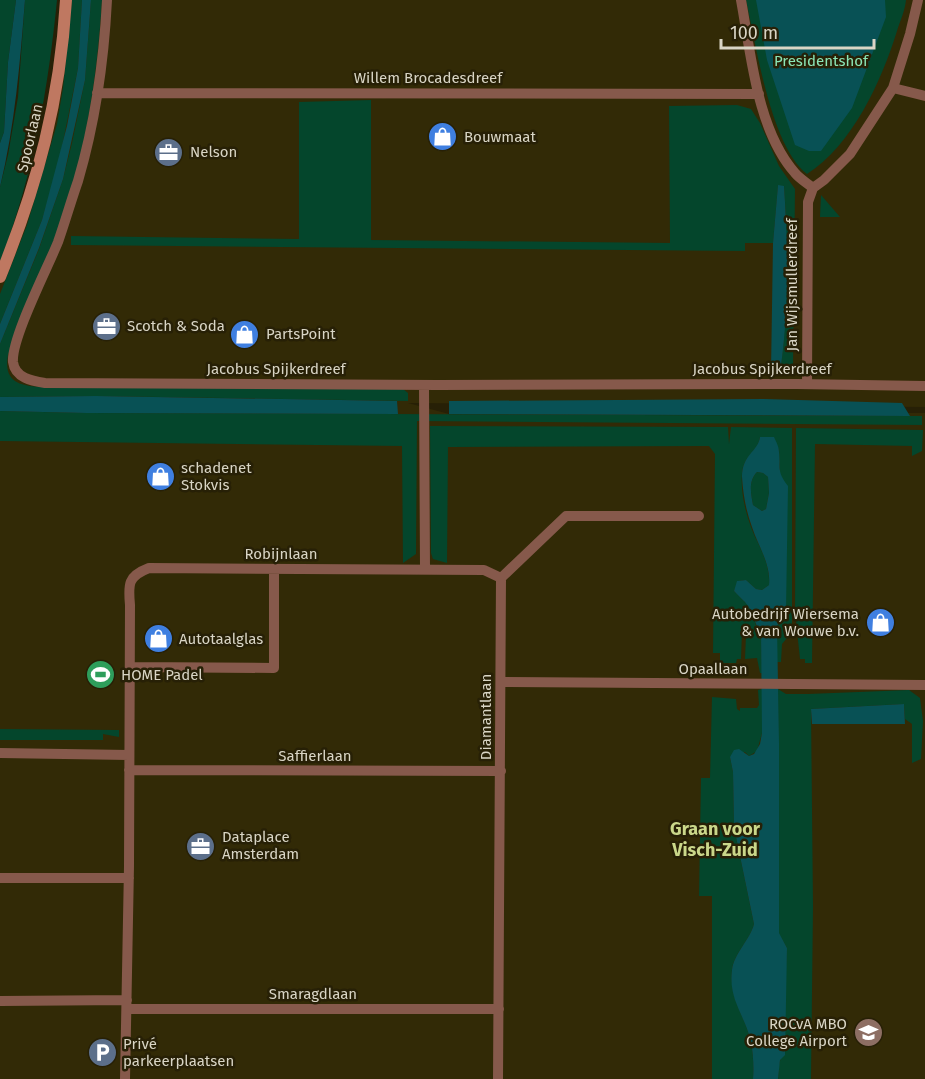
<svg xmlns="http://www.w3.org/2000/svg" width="925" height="1079" font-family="'Fira Sans',sans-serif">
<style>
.built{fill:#322a06}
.green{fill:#04462c}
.water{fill:#085155;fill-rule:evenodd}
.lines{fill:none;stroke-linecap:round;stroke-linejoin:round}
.street{stroke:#86594b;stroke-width:10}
.secondary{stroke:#bf7861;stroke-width:12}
.labels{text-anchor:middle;stroke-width:5;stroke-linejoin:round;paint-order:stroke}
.park-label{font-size:15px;fill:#8be5b6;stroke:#272006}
.street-label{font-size:15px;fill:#d9d5c5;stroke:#272006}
.poi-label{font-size:15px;fill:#d9d5c5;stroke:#272006;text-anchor:start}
.quarter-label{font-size:18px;font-weight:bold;fill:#cad78a;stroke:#272006}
</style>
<rect width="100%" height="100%" fill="#272006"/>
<!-- built -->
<path class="built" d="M66 0H925V407L408 403 449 414 925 413V1079H0V272L49 141Z"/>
<!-- green -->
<path class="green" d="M0 0H16L8 62 4 132 0 143Z
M25 0H57C48 90 33 177 0 262V187L8 155 18 97Z
M72 0H82L78 68 59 161 42 220 0 324V294L27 225 57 124 63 88Z
M91 0H102C97 82 84 164 55 241 41 279 24 317 8 355 3 382 20 386 42 387L403 389 408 393V401L96 396 0 397V344L39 249 63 179 72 143 85 80Z
M746 0H906C905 11 900 21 897 31 882 80 852 146 807 174 771 147 756 45 746 0Z
M371 100V240L670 243 669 106 737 105 751 109 760 123 779 166 795 189 793 368 780 373 764 374 781 366 784 339 786 218 784 186H778L773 243H745V251L71 245V236L299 239V102Z
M821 195 840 217H820Z
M0 411 86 413 922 416V425L417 421 416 554 403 563 402 446 0 441Z
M430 426 728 427 729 444 731 427 792 428V632L782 644 781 662H777V626L786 611 779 450 775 441 760 437C758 452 744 454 742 473 740 496 748 524 759 545 765 558 770 570 769 585L762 590 756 589 746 580 738 581 734 591 746 603 753 614 756 626 761 634 762 673H760L757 658 745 659 746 635 742 631 741 659H737L736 663H720V653H713L715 454 709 446 448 447 447 563 433 559 431 553Z
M796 428 923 430 922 451 912 456V446L815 444 812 663H805V659H800L795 612Z
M757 472 763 473 768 477 769 493 766 509 762 511 753 505C751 494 748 481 757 472Z
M762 689V733L757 751 749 756 745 752 730 757 733 772 734 827 754 924C750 940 734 953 732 970 729 1000 745 1015 751 1042 753 1053 754 1067 753 1079H712V896H699L701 778H710L712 697 736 699 737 709 740 711V708H757L759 705 758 690Z
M778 689 786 694H808L909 690 920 698 923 721 921 759 912 763V724L905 719 904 704 811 709 813 906 811 1079H778L779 1065 781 1057 787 948 779 934Z
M0 729 119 730V737L103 734V740H0Z"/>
<!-- water -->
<path class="water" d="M16 0H25C20 63 15 125 0 187V143L4 132 8 62Z
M82 0H91L85 80 63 179 39 248 0 344V324L42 220 67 126 78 68Z
M756 0H885L886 17 852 108 821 151H809L795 145 767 60Z
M778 185 784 186C788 244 789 308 781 366L771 371 773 243Z
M96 396 397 401 398 414 86 413 0 411V397Z
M764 399 902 403 910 416 449 414V401Z
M760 437H774C776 442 779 446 779 452 781 468 776 471 788 486L786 611 777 626 779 743V933L787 948 785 1055 780 1060 778 1079H753C754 1067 753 1053 751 1042 745 1015 728 1000 732 970 734 953 750 940 754 924L734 827 733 772 730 757 734 750 739 749 749 756 754 754 760 744 762 733 761 634C755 625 754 615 748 606 744 600 738 596 734 591L737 581 746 580 756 589 762 590 769 585C771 564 758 546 752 527 746 511 743 494 742 477 742 454 758 452 760 437ZM757 472 763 473 768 477 769 493 766 509 762 511 753 505C751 494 748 481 757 472Z
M904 704 905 724H812L811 709Z"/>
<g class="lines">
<!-- street -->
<path class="street" d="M107 0C104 60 95 123 78 181 71 201 65 222 58 242 48 267 11 339 13 362 15 378 32 381 45 383L438 385 797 384 925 386
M741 0C751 54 757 130 795 173 800 179 807 183 813 188
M893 88 925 96
M97 93 759 94
M813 188 824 180 850 154 893 88 910 34 918 0
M807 384 808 202 813 188
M424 385 425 569
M130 667 274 668V569
M501 682 925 685
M0 753 129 755
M129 770 501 771
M0 878H129
M0 1001 127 1000
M127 1009H499
M125 1079 129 866 130 605C128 584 128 576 149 568L484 570 501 578
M498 1079 501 578 566 516H699"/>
<!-- secondary -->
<path class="secondary" d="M0 277C38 183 60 101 66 0"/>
</g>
<!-- icons -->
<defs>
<symbol id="shop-disc" viewBox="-11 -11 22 22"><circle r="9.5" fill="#3f7fe0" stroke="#272006"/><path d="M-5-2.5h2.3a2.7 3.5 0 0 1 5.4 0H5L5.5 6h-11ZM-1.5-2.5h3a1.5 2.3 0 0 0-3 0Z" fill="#fff"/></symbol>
<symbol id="office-disc" viewBox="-11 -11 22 22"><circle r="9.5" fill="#5c6f8a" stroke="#272006"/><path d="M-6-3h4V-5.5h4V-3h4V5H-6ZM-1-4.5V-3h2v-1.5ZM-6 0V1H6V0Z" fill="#fff"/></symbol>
<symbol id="stadium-disc" viewBox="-11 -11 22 22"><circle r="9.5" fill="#2e9e5b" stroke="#272006"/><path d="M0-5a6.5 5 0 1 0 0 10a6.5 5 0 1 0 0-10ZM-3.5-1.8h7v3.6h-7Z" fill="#fff"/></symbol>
<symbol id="university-disc" viewBox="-11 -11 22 22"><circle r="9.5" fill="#8d6e63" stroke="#272006"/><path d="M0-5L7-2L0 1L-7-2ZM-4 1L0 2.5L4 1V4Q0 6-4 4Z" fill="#fff"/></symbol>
<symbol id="parking-disc" viewBox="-11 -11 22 22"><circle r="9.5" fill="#5c6f8a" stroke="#272006"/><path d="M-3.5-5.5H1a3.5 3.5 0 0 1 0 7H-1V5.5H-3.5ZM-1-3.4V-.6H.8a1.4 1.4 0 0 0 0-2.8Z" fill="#fff"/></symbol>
</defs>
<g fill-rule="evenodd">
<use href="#shop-disc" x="426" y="120" width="33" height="33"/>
<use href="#office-disc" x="152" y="136" width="33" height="33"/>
<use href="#office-disc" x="90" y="310" width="33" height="33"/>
<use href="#shop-disc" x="228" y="318" width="33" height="33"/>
<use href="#shop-disc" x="144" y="460" width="33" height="33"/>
<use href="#shop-disc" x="864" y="606" width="33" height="33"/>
<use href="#shop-disc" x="142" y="622" width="33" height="33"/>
<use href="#stadium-disc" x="84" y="658" width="33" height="33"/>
<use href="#office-disc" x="184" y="830" width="33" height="33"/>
<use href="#university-disc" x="852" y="1016" width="33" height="33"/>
<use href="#parking-disc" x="86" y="1036" width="33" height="33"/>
</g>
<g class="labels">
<!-- park labels -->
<g class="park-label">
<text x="821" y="66">Presidentshof</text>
</g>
<!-- street labels -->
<g class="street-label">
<text x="428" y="83">Willem Brocadesdreef</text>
<text transform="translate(30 138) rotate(-77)" y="5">Spoorlaan</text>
<text transform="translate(792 285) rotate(-90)" y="5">Jan Wijsmullerdreef</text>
<text x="276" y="374">Jacobus Spijkerdreef</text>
<text x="762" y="374">Jacobus Spijkerdreef</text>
<text x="281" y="559">Robijnlaan</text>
<text x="713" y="674">Opaallaan</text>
<text transform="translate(486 717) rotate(-90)" y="5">Diamantlaan</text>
<text x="315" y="761">Saffierlaan</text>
<text x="313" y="999">Smaragdlaan</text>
</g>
<!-- poi labels -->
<g class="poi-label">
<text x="464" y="142">Bouwmaat</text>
<text x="190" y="157">Nelson</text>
<text x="127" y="331">Scotch &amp; Soda</text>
<text x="266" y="339">PartsPoint</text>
<text x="181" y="473">schadenet<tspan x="181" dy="17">Stokvis</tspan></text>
<text x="859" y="619" text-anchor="end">Autobedrijf Wiersema<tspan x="859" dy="17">&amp; van Wouwe b.v.</tspan></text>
<text x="179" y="644">Autotaalglas</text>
<text x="121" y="680">HOME Padel</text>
<text x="222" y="842">Dataplace<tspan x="222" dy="17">Amsterdam</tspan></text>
<text x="847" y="1029" text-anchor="end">ROCvA MBO<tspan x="847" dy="17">College Airport</tspan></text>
<text x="123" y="1049">Privé<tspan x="123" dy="17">parkeerplaatsen</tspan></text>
</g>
<!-- quarter labels -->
<g class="quarter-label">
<text x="715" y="835">Graan voor<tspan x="715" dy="21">Visch-Zuid</tspan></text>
</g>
</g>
<!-- scale -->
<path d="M721 39v9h153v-9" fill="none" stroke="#d9d5c5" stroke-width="3"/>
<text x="730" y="39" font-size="18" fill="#d9d5c5" stroke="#272006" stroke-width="4.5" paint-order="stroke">100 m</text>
</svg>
